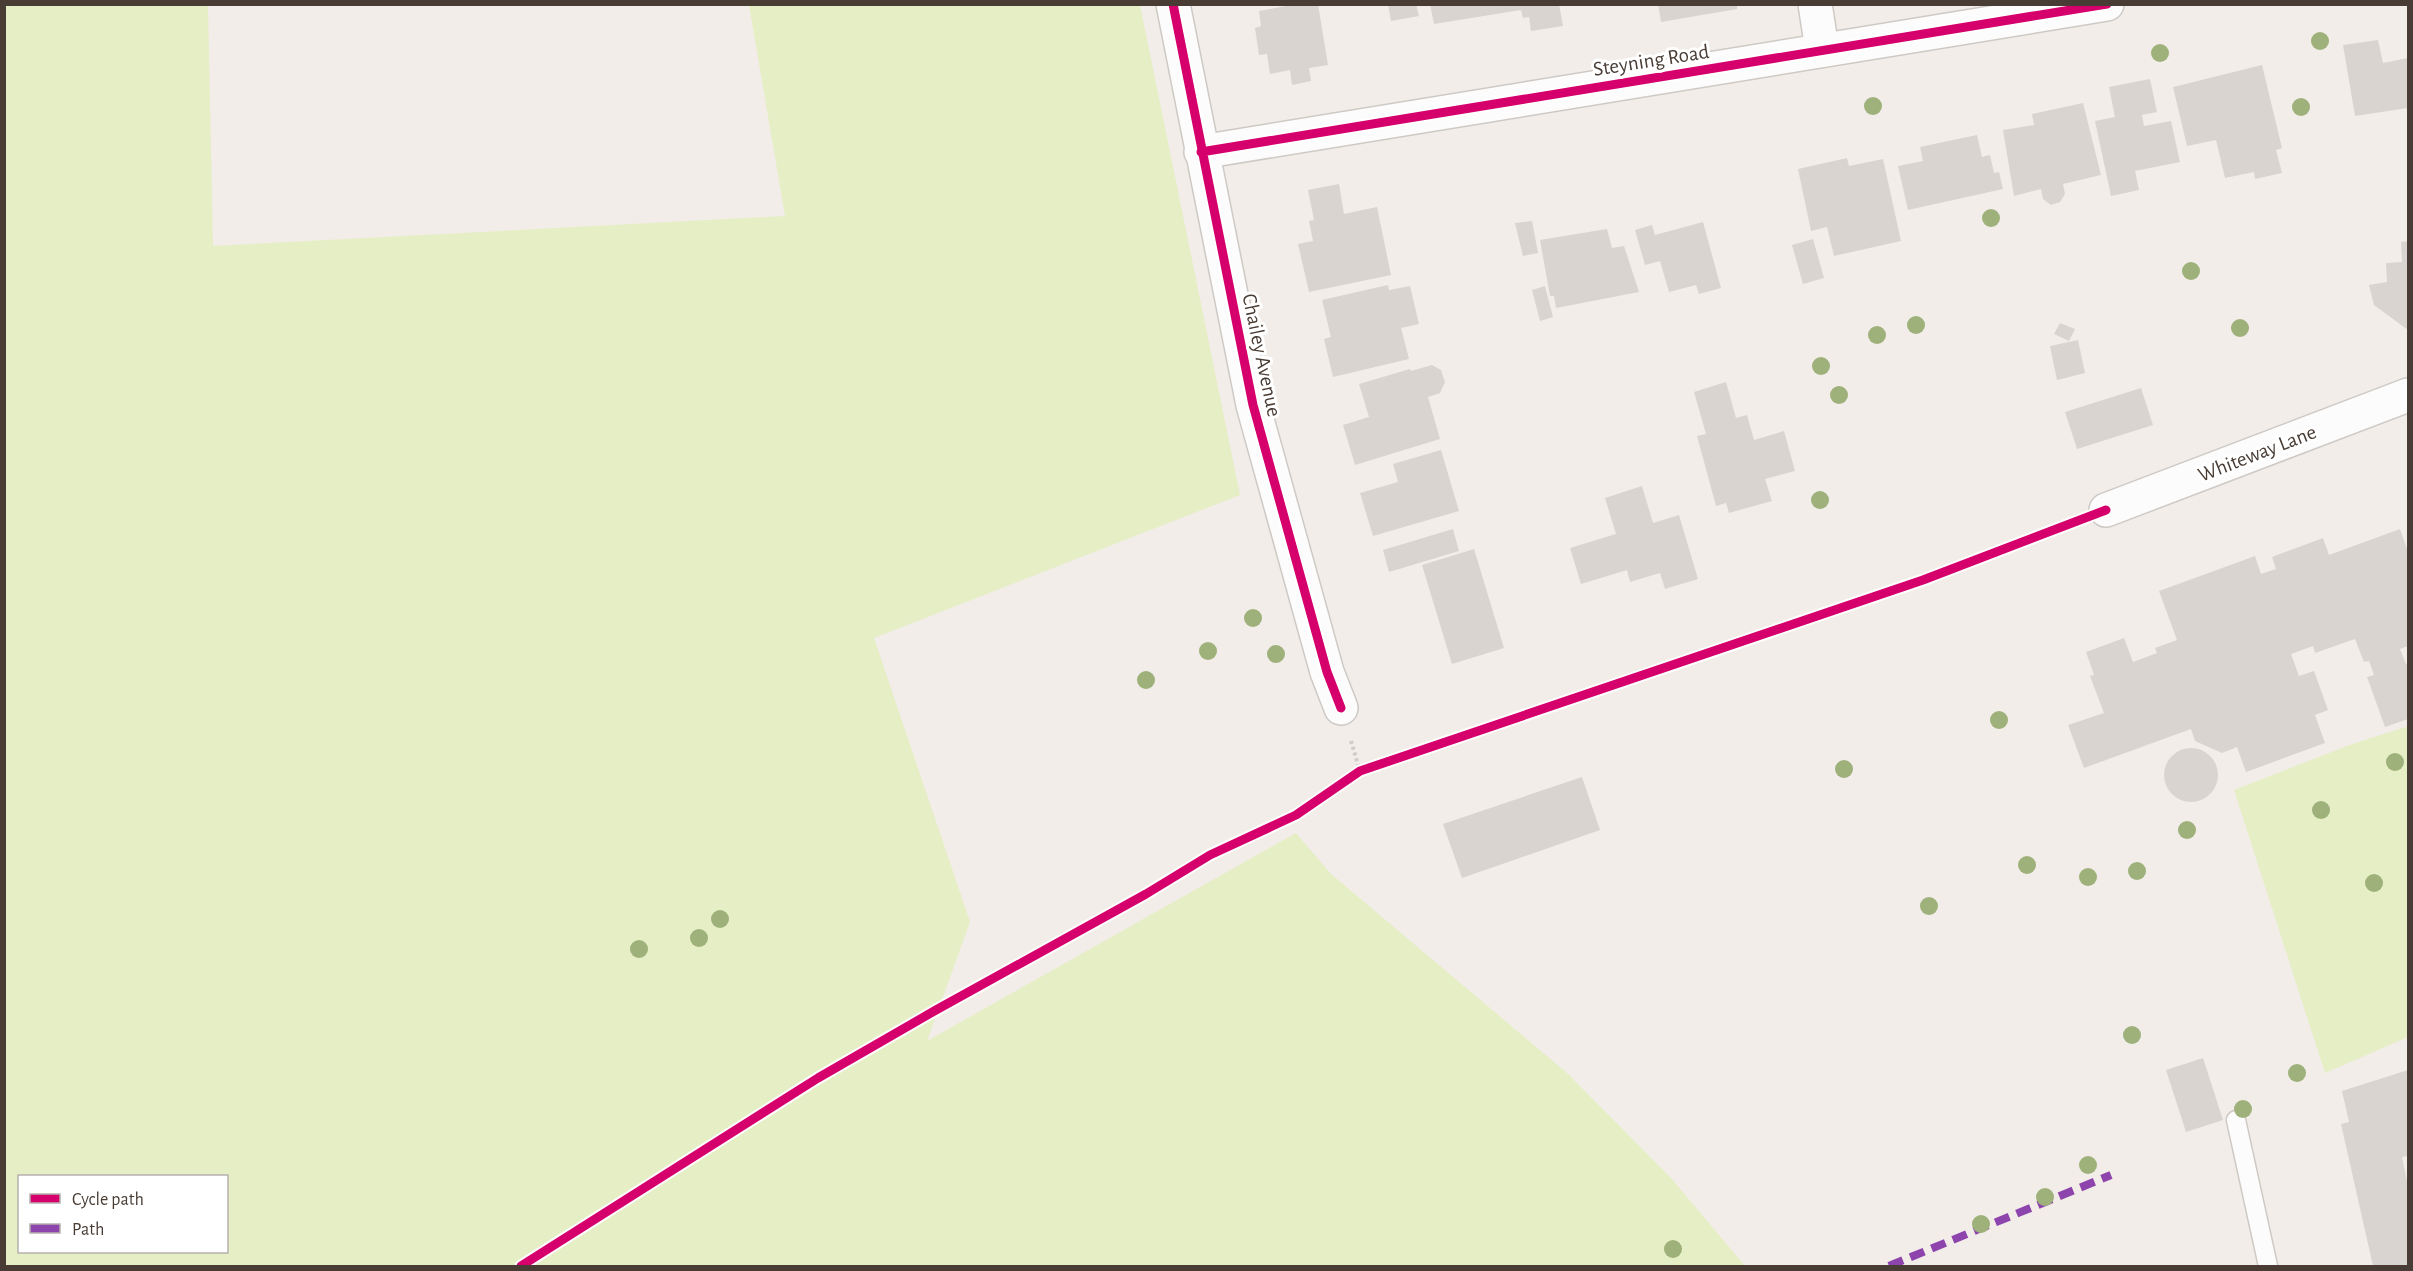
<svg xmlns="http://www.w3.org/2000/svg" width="2413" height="1271" font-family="'Alegreya Sans',sans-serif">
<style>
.green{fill:#e6eec5;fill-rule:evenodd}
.building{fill:#d9d4cf}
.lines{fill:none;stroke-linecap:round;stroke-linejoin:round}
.service-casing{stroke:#cec9c4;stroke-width:21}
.minor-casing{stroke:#cec9c4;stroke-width:36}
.path{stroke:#d2ccc9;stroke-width:4;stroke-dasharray:3 3;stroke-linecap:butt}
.service{stroke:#fdfcfc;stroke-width:18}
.minor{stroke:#fdfcfc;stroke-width:33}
.quiet{stroke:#8e44ad;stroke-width:8;stroke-dasharray:15 8;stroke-linecap:butt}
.cycleway-casing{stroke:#fff;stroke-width:13}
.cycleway{stroke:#d6006c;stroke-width:9}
.tree{fill:#9eb17a}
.labels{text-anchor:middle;stroke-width:6;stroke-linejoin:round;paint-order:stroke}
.street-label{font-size:21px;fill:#483c34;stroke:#fff}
</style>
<rect width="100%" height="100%" fill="#f2ede8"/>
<!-- green -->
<path class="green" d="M5 4 208 5 213 246 785 216 749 5H1140L1240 495 874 638 970 922 927 1041 1296 833 1331 874 1567 1073 1671 1178 1745 1266H5ZM226 1176V1252H20V1176Z
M2408 726V1037L2325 1073 2234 790 2347 746Z"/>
<!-- building -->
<path class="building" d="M1297 4H1318L1328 65 1309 68 1311 81 1292 85 1290 70 1270 74 1267 54 1259 55 1255 28 1261 26 1259 11Z
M1388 4H1416L1419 16 1391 21Z
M1430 4H1559L1563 26 1531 31 1529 17 1523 18 1521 10 1434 24Z
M1658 4H1737V9L1661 22Z
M2378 40 2383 63 2408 58V108L2355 116 2343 45Z
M2262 65 2282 148 2276 150 2282 173 2255 179 2254 172 2225 178 2216 140 2187 146 2173 87Z
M2150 79 2157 112 2142 115 2144 126 2171 121 2180 162 2135 171 2139 190 2111 196 2095 121 2115 117 2109 87Z
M2083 103 2101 175 2063 184 2065 194 2060 202 2051 205 2043 199 2041 189 2014 196 2003 130 2034 125 2032 114Z
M1977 135 1982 157 1990 155 1994 173 1999 172 2003 189 1908 210 1898 166 1923 161 1920 147Z
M1847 158 1849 166 1883 159 1901 241 1834 256 1827 227 1811 231 1798 169Z
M1339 184 1344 214 1377 207 1391 275 1309 292 1298 244 1313 241 1309 221 1314 220 1308 190Z
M1532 221 1538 253 1523 256 1515 223Z
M1703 222 1721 288 1699 294 1696 285 1669 292 1660 261 1645 265 1635 230 1652 225 1655 235Z
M1607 229 1612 248 1624 246 1639 292 1556 308 1554 296H1550L1540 240Z
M1813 239 1824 278 1803 284 1792 245Z
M2408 241V330L2374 305 2369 285 2387 282 2386 263 2402 262 2401 242Z
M1388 285 1389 290 1410 286 1419 324 1401 328 1409 359 1333 377 1324 339 1331 337 1322 300Z
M1545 286 1553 317 1540 321 1532 290Z
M2060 323 2075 329 2069 341 2054 334Z
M2078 340 2085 373 2057 380 2050 346Z
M1432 365 1441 370 1445 382 1440 393 1428 397 1440 439 1355 465 1343 425 1369 417 1359 384 1410 369 1411 371Z
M1726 382 1736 418 1747 415 1754 440 1784 431 1795 471 1765 479 1772 501 1729 513 1726 503 1716 506 1697 436 1706 434 1694 392Z
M2141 388 2153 425 2077 449 2065 412Z
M1441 450 1459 511 1373 536 1360 493 1398 482 1393 464Z
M1642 486 1653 523 1679 515 1698 579 1665 589 1660 573 1630 582 1627 570 1581 584 1570 548 1616 534 1605 498Z
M1453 529 1459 551 1389 572 1383 550Z
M2400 529 2408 552V646L2400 649 2406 664 2408 663V719L2385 727 2367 677 2374 675 2369 661 2364 662 2355 639 2315 653 2313 646 2291 654 2299 676 2314 671 2328 710 2315 715 2325 743 2246 772 2237 747 2222 753 2195 741 2191 729 2084 768 2068 725 2104 713 2090 676 2094 675 2086 652 2124 638 2133 662 2157 653 2155 648 2177 640 2159 591 2255 556 2261 574 2276 569 2272 557 2323 538 2329 555Z
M1474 549 1504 648 1452 664 1422 565Z
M2164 775a27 27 0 1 1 54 0a27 27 0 1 1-54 0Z
M1582 777 1600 830 1462 878 1443 824Z
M2203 1058 2223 1120 2186 1132 2166 1070Z
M2408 1070V1156L2402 1157 2408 1186V1266H2373L2341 1124 2349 1122 2342 1091Z"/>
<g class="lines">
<defs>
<path id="service" d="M2236 1120 2268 1266"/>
<path id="minor" d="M1173 4 1253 405 1327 672 1341 708
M1815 4 1822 49
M1201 152 2107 4
M2106 510 2408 395"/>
</defs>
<!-- service casing -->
<use href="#service" class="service-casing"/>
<!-- minor casing -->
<use href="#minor" class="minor-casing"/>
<!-- path -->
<path class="path" d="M1351 741 1360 771"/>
<!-- service -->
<use href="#service" class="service"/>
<!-- minor -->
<use href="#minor" class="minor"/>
<!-- quiet -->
<path class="quiet" d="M1889 1266 2111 1175"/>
<defs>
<path id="cycleway" d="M1173 4 1253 405 1327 672 1341 708
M1201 152 2107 4
M521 1266 818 1078 936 1010 1146 894 1210 855 1296 815 1360 771 1923 580 2106 510"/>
</defs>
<!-- cycleway casing -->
<use href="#cycleway" class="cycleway-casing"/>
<!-- cycleway -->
<use href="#cycleway" class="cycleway"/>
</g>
<!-- trees -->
<g class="tree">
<circle cx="2320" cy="41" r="9"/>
<circle cx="2160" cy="53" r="9"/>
<circle cx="1873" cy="106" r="9"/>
<circle cx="2301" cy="107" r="9"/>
<circle cx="1991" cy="218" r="9"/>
<circle cx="2191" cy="271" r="9"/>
<circle cx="1916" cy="325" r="9"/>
<circle cx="2240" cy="328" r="9"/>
<circle cx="1877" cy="335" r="9"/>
<circle cx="1821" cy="366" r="9"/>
<circle cx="1839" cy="395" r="9"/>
<circle cx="1820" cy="500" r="9"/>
<circle cx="1253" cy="618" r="9"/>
<circle cx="1208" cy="651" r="9"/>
<circle cx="1276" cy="654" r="9"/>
<circle cx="1146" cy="680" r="9"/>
<circle cx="1999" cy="720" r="9"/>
<circle cx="2395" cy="762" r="9"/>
<circle cx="1844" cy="769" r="9"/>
<circle cx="2321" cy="810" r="9"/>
<circle cx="2187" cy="830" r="9"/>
<circle cx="2027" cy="865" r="9"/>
<circle cx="2137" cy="871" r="9"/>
<circle cx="2088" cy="877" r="9"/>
<circle cx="2374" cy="883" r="9"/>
<circle cx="1929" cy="906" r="9"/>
<circle cx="720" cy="919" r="9"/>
<circle cx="699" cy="938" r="9"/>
<circle cx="639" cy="949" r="9"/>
<circle cx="2132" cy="1035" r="9"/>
<circle cx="2297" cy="1073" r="9"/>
<circle cx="2243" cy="1109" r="9"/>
<circle cx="2088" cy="1165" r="9"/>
<circle cx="2045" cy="1197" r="9"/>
<circle cx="1981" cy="1224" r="9"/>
<circle cx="1673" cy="1249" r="9"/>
</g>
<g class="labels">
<!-- street labels -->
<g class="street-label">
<text transform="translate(1651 60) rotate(-9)" y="7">Steyning Road</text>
<text transform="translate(1262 355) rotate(78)" y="7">Chailey Avenue</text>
<text transform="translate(2257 453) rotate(-21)" y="7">Whiteway Lane</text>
</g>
</g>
<!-- border -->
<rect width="2413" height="1271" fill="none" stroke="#483c34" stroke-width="12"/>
<!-- legend -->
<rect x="18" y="1175" width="210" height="78" fill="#ffffff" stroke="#b6b1ae" stroke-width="1.5"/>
<rect x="30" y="1194" width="30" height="9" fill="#d6006c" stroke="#b6b1ae" stroke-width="1.5"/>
<text x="72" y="1205" font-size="18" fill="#483c34">Cycle path</text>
<rect x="30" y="1224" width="30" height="9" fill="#8e44ad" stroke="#b6b1ae" stroke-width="1.5"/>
<text x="72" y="1235" font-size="18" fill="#483c34">Path</text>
</svg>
